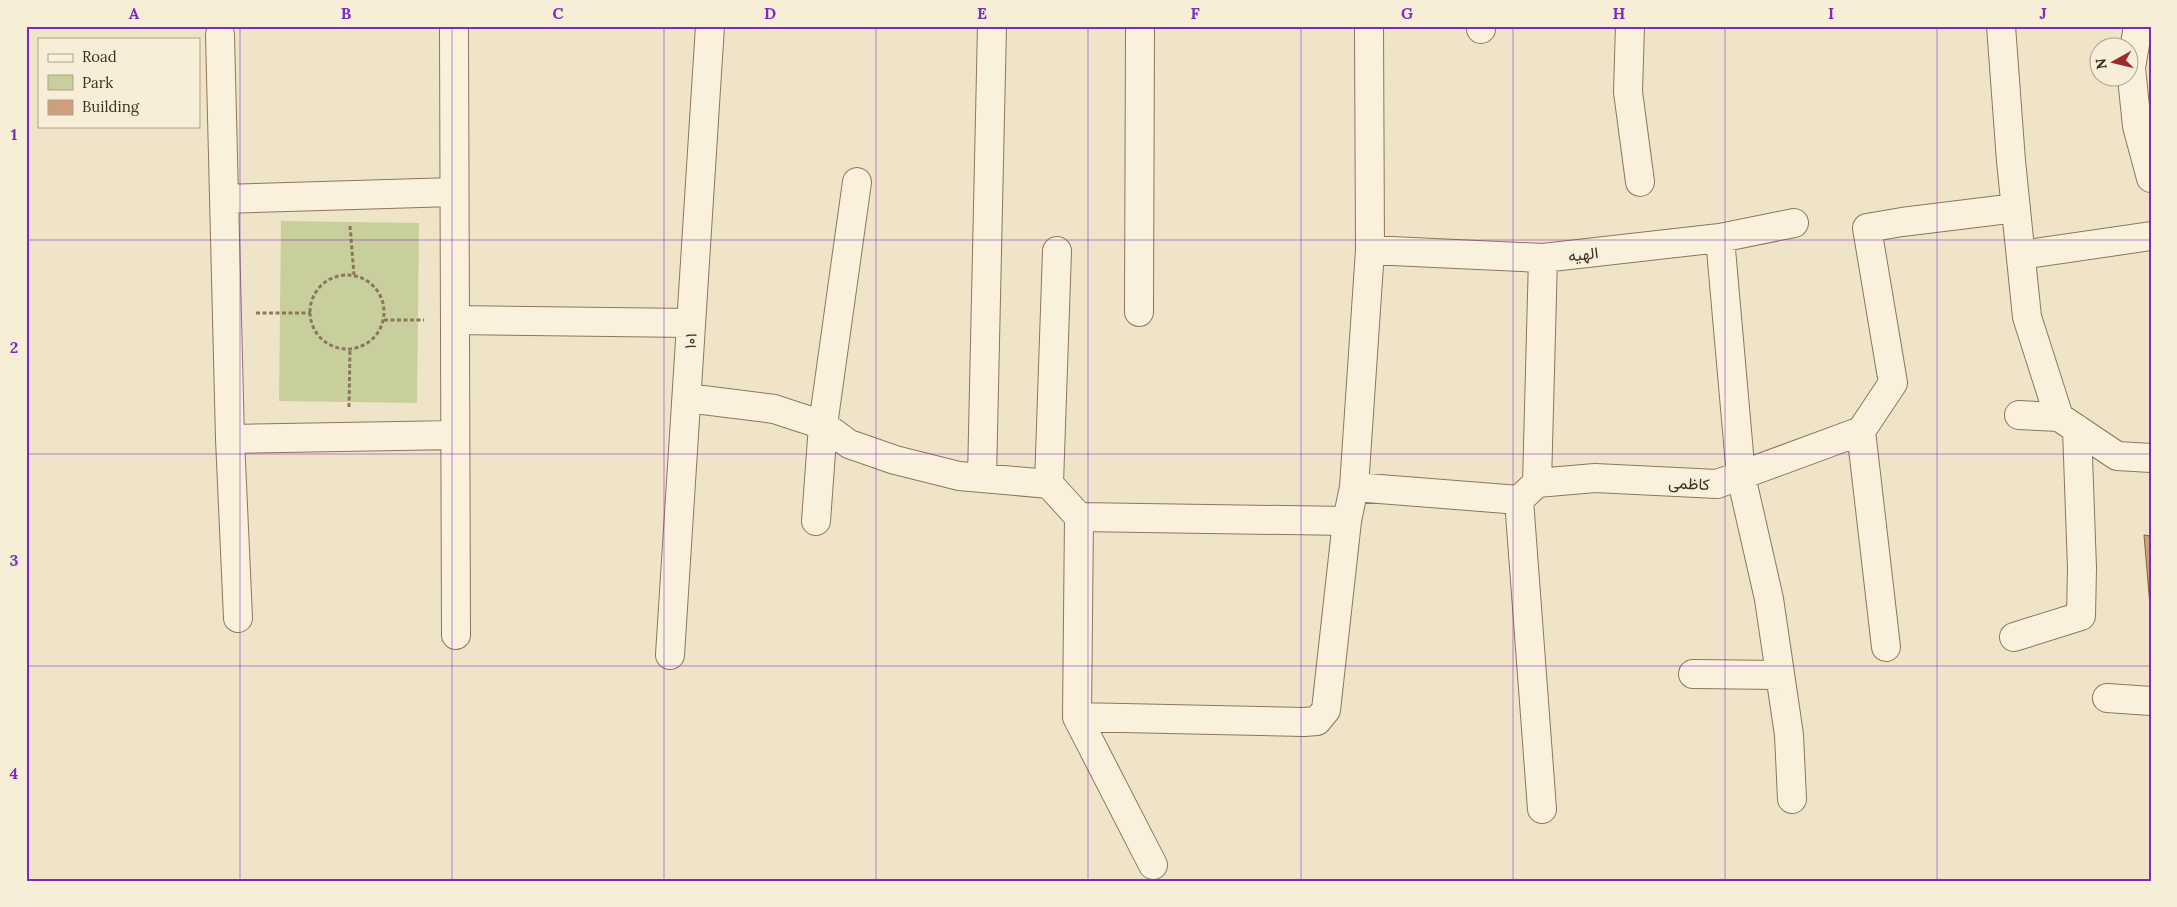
<svg xmlns="http://www.w3.org/2000/svg" width="2177" height="907" font-family="Lora,Vazirmatn,serif">
<style>
.green{fill:#c9cf9b}
.building{fill:#cf9f7d;stroke:#8d5f41}
.lines{fill:none;stroke-linecap:round;stroke-linejoin:round}
.street-casing{stroke:#8d765c;stroke-width:30}
.path{stroke:#8d765c;stroke-width:3;stroke-dasharray:4 2.5;stroke-linecap:butt}
.street{stroke:#faf1dc;stroke-width:28}
.grid{fill:none;stroke:#7b2cbf;stroke-width:1;stroke-opacity:0.55}
.labels{text-anchor:middle;stroke-width:4;stroke-linejoin:round;paint-order:stroke}
.street-label{font-size:16px;fill:#3d2e20;stroke:#f7eed8}
.neatline{fill:none;stroke:#7b2cbf;stroke-width:2}
.grid-label{font-size:16px;text-anchor:middle;font-weight:bold;fill:#7b2cbf}
</style>
<rect width="100%" height="100%" fill="#f0e4c8"/>
<!-- green -->
<path class="green" d="M281 221 419 223 417 403 279 401Z"/>
<!-- building -->
<path class="building" d="M2144 535 2151 536V618Z"/>
<g class="lines">
<defs>
<path id="street" d="M1481 26V29
M1630 26 1628 92 1640 182
M2001 26 2011 161 2027 317 2059 417 2117 456 2151 458
M2138 26 2131 68 2137 126 2151 178
M454 31 456 635
M220 35 230 439 238 618
M224 199 454 192
M1720 238 1741 476 1769 599 1789 735 1792 799
M1370 250 1543 258 1720 238 1794 223
M2021 255 2151 236
M1139 312 1140 26
M455 320 691 323
M687 398 774 409 823 425 849 444 895 460 959 476 1049 484 1079 517 1077 717 1153 865
M2019 415 2059 417
M1861 431 1886 647
M230 439 455 435
M982 478 992 26
M1537 483 1543 258
M1049 484 1057 251
M1354 487 1519 500
M1079 517 1347 521
M816 521 823 425 857 182
M2014 637 2081 616 2082 568 2077 429
M670 655 710 26
M1693 674 1780 675
M2107 698 2151 701
M1077 717 1304 722 1317 721 1326 710 1347 521 1354 487 1370 250 1369 26
M1542 809 1519 500 1537 483 1595 478 1717 484 1861 431 1893 383 1867 228 1902 222 2016 208"/>
</defs>
<!-- street casing -->
<use href="#street" class="street-casing"/>
<!-- path -->
<path class="path" d="M350 226 354 275
M310 312a37 37 0 1 1 74 0a37 37 0 1 1-74 0Z
M256 313H310
M384 320H424
M349 407 350 349"/>
<!-- street -->
<use href="#street" class="street"/>
</g>
<!-- grid -->
<path class="grid" d="M240 26V881M452 26V881M664 26V881M876 26V881M1088 26V881M1301 26V881M1513 26V881M1725 26V881M1937 26V881M26 240H2151M26 454H2151M26 666H2151"/>
<g class="labels">
<!-- street labels -->
<g class="street-label">
<text transform="translate(1583 254) rotate(-7)" y="6">الهیه</text>
<text transform="translate(690 341) rotate(-87)" y="6">۱۰۱</text>
<text transform="translate(1689 483) rotate(3)" y="6">کاظمی</text>
</g>
</g>
<!-- border -->
<rect width="2177" height="907" fill="none" stroke="#f7eed8" stroke-width="55"/>
<!-- legend -->
<rect x="38" y="38" width="162" height="90" fill="#f7eed8" stroke="#ada18e"/>
<rect x="48" y="54" width="25" height="8" fill="#faf1dc" stroke="#ada18e"/>
<text x="82" y="62" font-size="15" fill="#3d2e20">Road</text>
<rect x="48" y="75" width="25" height="15" fill="#c9cf9b" stroke="#ada18e"/>
<text x="82" y="88" font-size="15" fill="#3d2e20">Park</text>
<rect x="48" y="100" width="25" height="15" fill="#cf9f7d" stroke="#ada18e"/>
<text x="82" y="112" font-size="15" fill="#3d2e20">Building</text>
<!-- north arrow -->
<g transform="translate(2114 62) rotate(262)"><circle r="24" fill="#f7eed8" stroke="#ada18e"/>
<path d="M0-4L9 19L0 12L-9 19Z" fill="#9e2a2b"/>
<text y="-8" font-size="14" font-weight="bold" text-anchor="middle" fill="#3d2e20">N</text>
</g>
<rect x="28" y="28" width="2122" height="852" class="neatline"/>
<g class="grid-label">
<text x="134" y="19">A</text>
<text x="346" y="19">B</text>
<text x="558" y="19">C</text>
<text x="770" y="19">D</text>
<text x="982" y="19">E</text>
<text x="1195" y="19">F</text>
<text x="1407" y="19">G</text>
<text x="1619" y="19">H</text>
<text x="1831" y="19">I</text>
<text x="2043" y="19">J</text>
<text x="14" y="140">1</text>
<text x="14" y="353">2</text>
<text x="14" y="566">3</text>
<text x="14" y="779">4</text>
</g>
</svg>
